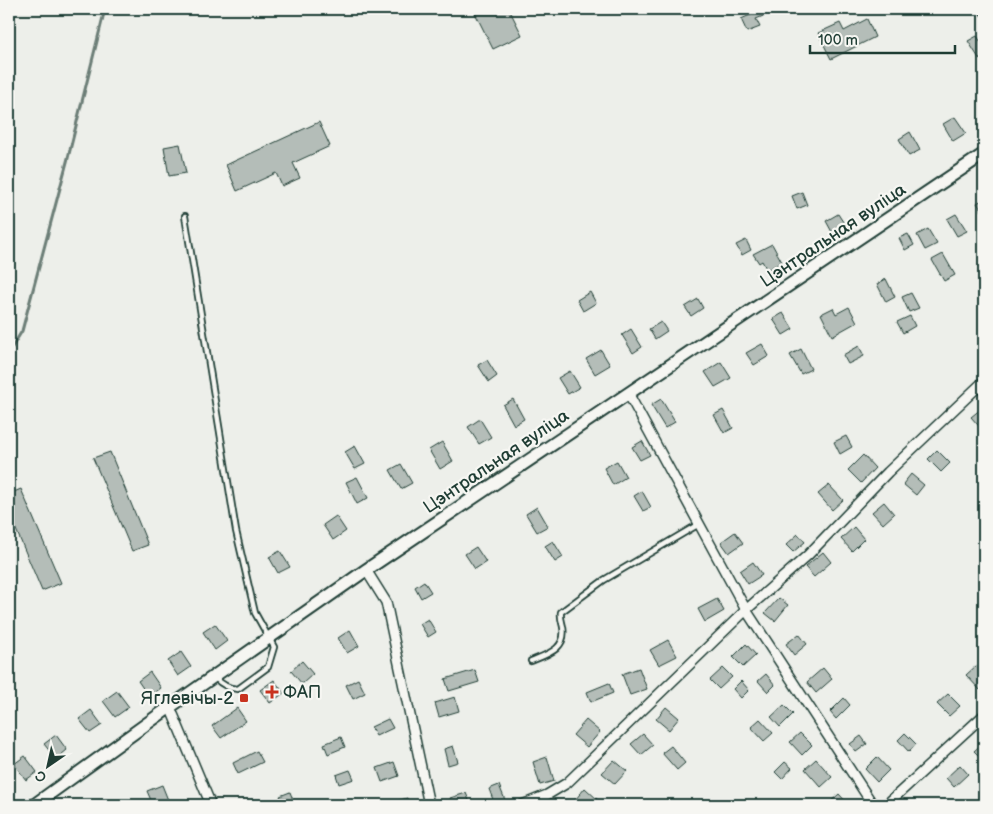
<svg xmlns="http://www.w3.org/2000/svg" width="993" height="814" font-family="'Balsamiq Sans',sans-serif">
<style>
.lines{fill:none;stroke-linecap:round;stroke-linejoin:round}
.stream{stroke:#6c7e77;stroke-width:3}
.building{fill:#b4bdb8;stroke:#1f3d34}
.service-casing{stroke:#1f3d34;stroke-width:8}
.minor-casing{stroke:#1f3d34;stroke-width:12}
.tertiary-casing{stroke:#1f3d34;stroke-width:15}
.service{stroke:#f6f6f2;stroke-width:4.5}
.minor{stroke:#f6f6f2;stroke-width:9}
.tertiary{stroke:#f6f6f2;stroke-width:11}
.poi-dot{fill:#c8321e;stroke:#f6f6f2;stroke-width:2}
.labels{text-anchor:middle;stroke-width:4.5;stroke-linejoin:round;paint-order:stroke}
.street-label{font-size:18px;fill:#1f3d34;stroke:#f6f6f2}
.poi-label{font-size:18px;fill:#1f3d34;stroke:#f6f6f2;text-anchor:start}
</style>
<rect width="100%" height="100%" fill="#edefea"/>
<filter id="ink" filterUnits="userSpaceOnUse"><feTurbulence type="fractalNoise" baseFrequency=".02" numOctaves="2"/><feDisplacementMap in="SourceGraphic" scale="10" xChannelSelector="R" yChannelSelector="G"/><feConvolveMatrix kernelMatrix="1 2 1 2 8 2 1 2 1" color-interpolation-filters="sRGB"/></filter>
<g filter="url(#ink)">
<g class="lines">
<!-- stream -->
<path class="stream" d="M9 352 22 331 68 158 105 9"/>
</g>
<!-- building -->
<path class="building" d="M473 9H509L522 35 493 49Z
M753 9H772L773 12 756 19 760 27 747 32 741 19 755 13Z
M867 19 875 37 831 59 818 33 840 23 844 31Z
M977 36 984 47V57L980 60 968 41Z
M955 117 966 133 953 141 943 124Z
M319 122 330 146 293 163 300 178 282 186 276 173 237 191 226 165Z
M910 132 920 150 909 156 899 139Z
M180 144 186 173 169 176 164 147Z
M802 192 807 205 797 209 792 196Z
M984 199V214L977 203Z
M838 214 845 225 832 232 826 221Z
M956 214 967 231 957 236 947 219Z
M928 229 937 244 925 250 917 235Z
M908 234 914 245 905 250 899 238Z
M746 240 751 250 742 255 736 245Z
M772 244 782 262 767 270 762 261 759 263 753 254Z
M943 254 955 275 944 281 932 260Z
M886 279 895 297 886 302 877 284Z
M590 292 596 303 583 311 577 300Z
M911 293 919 308 909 312 902 297Z
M698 299 703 308 691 316 685 307Z
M849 307 857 322 832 336 821 314 833 308 836 314Z
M783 313 793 329 783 335 773 319Z
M910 316 915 326 903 333 897 322Z
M661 322 667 331 655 339 649 329Z
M631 329 642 347 633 353 622 335Z
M762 344 769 356 754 365 746 353Z
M859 346 864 356 848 364 843 355Z
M801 349 811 369 801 374 790 355Z
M601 350 610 365 595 374 586 359Z
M487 360 497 376 489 382 478 365Z
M721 362 731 378 715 387 705 372Z
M570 371 580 387 568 394 558 378Z
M513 399 524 419 514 425 503 405Z
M661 399 675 422 665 428 651 405Z
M981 409 984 413V432L971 417Z
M723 410 733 428 724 433 714 415Z
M480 419 491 437 479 444 468 427Z
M846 436 852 447 840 454 834 442Z
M642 441 650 455 640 460 632 447Z
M442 442 453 461 440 469 429 450Z
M355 446 365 464 355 469 345 452Z
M937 450 950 463 941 472 928 459Z
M110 452 148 545 132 551 93 458Z
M863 455 875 468 861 483 848 470Z
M617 461 626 477 613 485 604 468Z
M401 464 412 483 401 489 390 470Z
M911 474 924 485 916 495 903 484Z
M357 477 368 498 357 504 346 482Z
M829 485 843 500 832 510 818 494Z
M21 489 61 583 42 591 9 513V494Z
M642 491 651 507 643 511 634 496Z
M884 502 894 514 883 524 872 512Z
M537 507 548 526 537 532 526 514Z
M336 516 346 531 333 540 323 525Z
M854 527 864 539 852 551 841 539Z
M735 532 743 543 729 553 721 542Z
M798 534 805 542 793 552 786 545Z
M553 541 563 557 555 562 545 546Z
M476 547 486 562 475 569 465 554Z
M280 551 290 567 278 573 269 557Z
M823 552 831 562 814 577 805 567Z
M753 562 762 575 748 584 740 571Z
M424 581 431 592 421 598 415 587Z
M779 598 788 605 775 621 765 613Z
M717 599 724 611 705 622 698 609Z
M428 619 436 632 428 637 420 624Z
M215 624 227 641 215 650 203 632Z
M350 630 359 646 347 653 338 638Z
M799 634 807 644 794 655 786 644Z
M668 640 677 656 659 665 650 650Z
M746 644 756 655 743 667 733 657Z
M181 652 191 667 178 676 168 661Z
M302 661 313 674 302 684 291 671Z
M977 665 984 672V686L980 690 966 675Z
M639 668 647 689 630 695 622 674Z
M723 668 732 677 719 689 710 680Z
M823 668 832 679 816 693 807 682Z
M475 670 479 682 449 691 445 679Z
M150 672 161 688 149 697 138 681Z
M766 674 775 685 768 692 758 681Z
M358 679 365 693 353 699 346 685Z
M274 680 284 693 270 703 260 690Z
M741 681 749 690 741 698 733 689Z
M609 683 613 693 591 702 587 692Z
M117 691 129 707 115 717 103 701Z
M948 694 960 706 949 716 937 704Z
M455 697 459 711 439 717 435 703Z
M844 698 850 705 836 719 830 712Z
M784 705 793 714 780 727 771 717Z
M666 707 679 718 669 730 656 719Z
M237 708 246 721 221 738 212 726Z
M91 710 102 725 90 733 79 719Z
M388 719 393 728 376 736 371 727Z
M760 719 773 733 764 741 751 727Z
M586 720 600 732 587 747 573 735Z
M800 733 812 745 802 755 790 742Z
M905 733 916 744 909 752 898 740Z
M643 734 653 745 641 755 631 744Z
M56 735 67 750 56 759 44 744Z
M861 736 867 744 856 752 850 744Z
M341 737 345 747 328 754 324 744Z
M984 742V761L974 751Z
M453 746 458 762 448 765 444 749Z
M671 746 685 763 677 770 662 753Z
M257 751 263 762 238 774 233 763Z
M25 756 37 772 26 780 14 764Z
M547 757 554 781 540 785 533 762Z
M877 757 889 770 877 782 865 769Z
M816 759 832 777 821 787 805 769Z
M614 760 627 771 615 784 602 773Z
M394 762 399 776 382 782 377 768Z
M785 762 792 768 782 779 775 772Z
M960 765 968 774 954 787 946 778Z
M350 770 354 779 339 784 336 775Z
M162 785 170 805H153L147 791Z
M499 785 505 800 495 805 489 789Z
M585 788 598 800 593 805H581L575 800Z
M290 792 295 805H284L280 796Z
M466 793 471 805H452L450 798Z
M839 794 849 805 828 804Z
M407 798 409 805H395L394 802Z"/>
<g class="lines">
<defs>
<path id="service" d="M981 9 984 13
M185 216 236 531 255 613 274 647 268 667 238 689C228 689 221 684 214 677
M978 387 984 395
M531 661C548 654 567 649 563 627 562 622 560 617 561 612L604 580 699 524"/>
<path id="minor" d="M628 393 746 610 873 805
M366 570 386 602 429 805
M170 707 211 805
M522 805 547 795 567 783 746 610 808 555 888 472 984 381
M886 805 984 715"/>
<path id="tertiary" d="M34 805 170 707 366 570 984 154"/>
</defs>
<!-- service casing -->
<use href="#service" class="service-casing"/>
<!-- minor casing -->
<use href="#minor" class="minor-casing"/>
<!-- tertiary casing -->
<use href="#tertiary" class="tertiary-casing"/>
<!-- service -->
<use href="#service" class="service"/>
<!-- minor -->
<use href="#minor" class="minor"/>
<!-- tertiary -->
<use href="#tertiary" class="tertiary"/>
</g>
</g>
<!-- markers -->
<g class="poi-dot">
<path d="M269.5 684.5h5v5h5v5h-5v5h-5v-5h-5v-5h5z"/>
<rect x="239" y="693" width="10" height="10" rx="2.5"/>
</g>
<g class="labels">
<!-- street labels -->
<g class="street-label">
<text transform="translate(833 235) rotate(-34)" y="6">Цэнтральная вуліца</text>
<text transform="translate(496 461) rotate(-34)" y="6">Цэнтральная вуліца</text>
</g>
<!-- poi labels -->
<g class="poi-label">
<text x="283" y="698">ФАП</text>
<text x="234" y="704" text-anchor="end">Яглевічы-2</text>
</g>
</g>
<!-- margin -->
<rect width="993" height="814" fill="none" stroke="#f6f6f2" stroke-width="30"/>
<rect x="15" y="15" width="963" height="784" fill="none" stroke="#1f3d34" stroke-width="2" filter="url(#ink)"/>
<!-- north arrow -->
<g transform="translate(48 766) rotate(214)" stroke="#f6f6f2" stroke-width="4" paint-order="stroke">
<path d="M0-4L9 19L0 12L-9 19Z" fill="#1f3d34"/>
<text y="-8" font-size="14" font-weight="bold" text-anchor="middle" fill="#1f3d34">С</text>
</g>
<!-- scale -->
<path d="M810 45v8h145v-8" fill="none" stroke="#1f3d34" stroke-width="2.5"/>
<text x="818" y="45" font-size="15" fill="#1f3d34" stroke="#f6f6f2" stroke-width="4" paint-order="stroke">100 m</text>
</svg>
